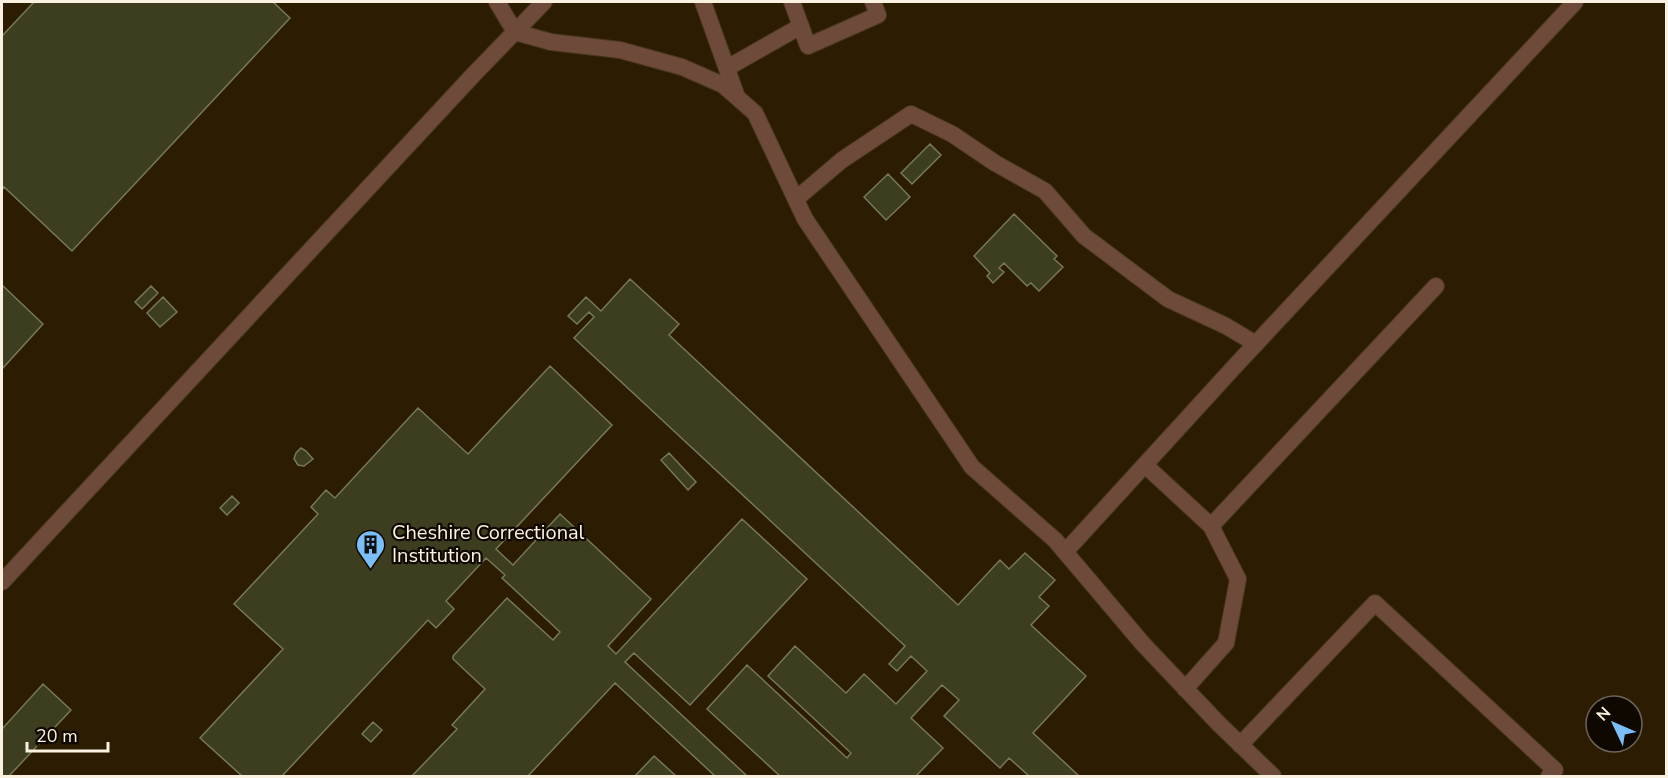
<svg xmlns="http://www.w3.org/2000/svg" width="1668" height="778" font-family="'Nunito Sans',sans-serif">
<style>
.building{fill:#3c3e1f;stroke:#767957;stroke-width:1.5}
.lines{fill:none;stroke-linecap:round;stroke-linejoin:round}
.lane-casing{stroke:#45361c;stroke-width:18}
.lane{stroke:#6d4a3a;stroke-width:16}
.labels{text-anchor:middle;stroke-width:4.5;stroke-linejoin:round;paint-order:stroke}
.poi-label{font-size:20px;fill:#fbf1e0;stroke:#0f0801;text-anchor:start}
</style>
<rect width="100%" height="100%" fill="#2c1c01"/>
<!-- building -->
<path class="building" d="M34 2H273L290 18 72 251 4 187 2 190V36Z
M930 144 941 155 912 184 901 173Z
M888 174 910 197 886 220 864 197Z
M1014 214 1057 256 1054 259 1063 267 1039 291 1031 283 1027 286 1004 263 999 268 1004 272 993 283 987 276 990 273 974 256Z
M630 279 679 324 669 335 958 605 1000 560 1009 569 1025 553 1055 580 1039 597 1049 606 1031 625 1086 676 1033 733 1079 776H1029L1009 758 1000 768 944 716 959 700 942 685 911 718 943 748 916 776H780L707 709 747 665 847 758 851 753 768 676 795 646 846 693 864 674 896 704 927 671 911 656 897 671 889 664 905 646 574 338 594 317 589 312 577 324 568 316 586 297 601 311Z
M2 285 43 324 2 369Z
M151 286 158 293 142 309 135 302Z
M163 297 177 312 160 327 147 313Z
M550 366 612 425 496 549 513 565 560 514 651 599 608 646 616 654 742 519 807 579 690 705 634 653 625 662 747 776H715L615 683 528 776H412L457 729 452 725 485 689 453 659V656L507 598 553 640 560 632 502 578 505 575 486 558 446 601 454 609 436 628 428 620 282 776H242L200 738 283 649 234 604 318 514 311 507 326 490 335 498 418 408 468 454Z
M301 448 306 451 313 459 304 466 298 465 294 459 296 453Z
M669 453 696 482 688 490 661 460Z
M232 496 239 503 227 515 220 508Z
M43 684 71 710 9 776H2V729Z
M373 722 382 730 371 742 362 734Z
M654 756 676 776H635Z"/>
<g class="lines">
<defs>
<path id="lane" d="M497 2 515 32 551 42 620 50 682 67 723 85 755 113 805 219 972 467 1055 540 1143 644 1218 723 1273 776
M703 2 737 97
M792 2 808 46 878 15 873 2
M727 68 801 26
M796 199 842 160 911 114 952 134 995 163 1045 191 1084 236 1168 299 1226 326 1256 344
M1145 465 1211 526 1238 579 1226 643 1185 689
M1211 526 1436 286
M1065 552 1236 365 1575 2
M2 582 475 73 544 2
M1240 745 1375 603 1555 770 1549 776"/>
</defs>
<!-- lane casing -->
<use href="#lane" class="lane-casing"/>
<!-- lane -->
<use href="#lane" class="lane"/>
</g>
<!-- icons -->
<defs>
<symbol id="building-pin" viewBox="-11 -11 22 30"><path d="M0 17L-7.5 6A9.5 9.5 0 1 1 7.5 6Z" fill="#7abff8" stroke="#0f0801"/><path d="M-4-6H4V6H1V3H-1V6H-4ZM-2.5-4.3h1.7v1.8h-1.7ZM.8-4.3h1.7v1.8H.8ZM-2.5-1h1.7V.8h-1.7ZM.8-1h1.7V.8H.8Z" fill="#111"/></symbol>
</defs>
<g fill-rule="evenodd">
<use href="#building-pin" x="354" y="528" width="33" height="45"/>
</g>
<g class="labels">
<!-- poi labels -->
<g class="poi-label">
<text x="392" y="539">Cheshire Correctional<tspan x="392" dy="23">Institution</tspan></text>
</g>
</g>
<!-- border -->
<rect width="1668" height="778" fill="none" stroke="#fbf1e0" stroke-width="6"/>
<!-- north arrow -->
<g transform="translate(1614 724) rotate(314)"><circle r="28" fill="#0f0801" stroke="#6d655a" stroke-width="1.5"/>
<path d="M0-4.5L10 22L0 15L-10 22Z" fill="#7abff8"/>
<text y="-9" font-size="16" font-weight="bold" text-anchor="middle" fill="#fbf1e0">N</text>
</g>
<!-- scale -->
<path d="M27 742v9h81v-9" fill="none" stroke="#fbf1e0" stroke-width="3"/>
<text x="36" y="742" font-size="18" fill="#fbf1e0" stroke="#0f0801" stroke-width="4.5" paint-order="stroke">20 m</text>
</svg>
